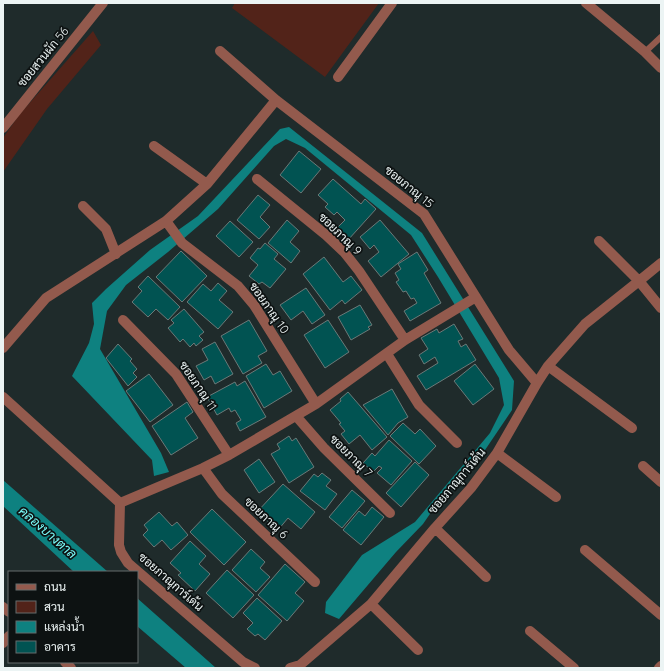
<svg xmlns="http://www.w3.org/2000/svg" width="664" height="671" font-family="Quicksand,Sarabun,sans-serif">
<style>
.green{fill:#522319}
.water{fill:#0e8180}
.building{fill:#015352;stroke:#6b7978}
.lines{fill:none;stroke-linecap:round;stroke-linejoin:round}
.service{stroke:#935a4d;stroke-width:6}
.minor{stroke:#935a4d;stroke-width:10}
.tertiary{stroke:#935a4d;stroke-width:10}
.labels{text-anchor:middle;stroke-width:3.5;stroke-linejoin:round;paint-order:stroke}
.street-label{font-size:12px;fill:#ecf4f4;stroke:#0d1212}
.water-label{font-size:13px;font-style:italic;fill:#7afcfa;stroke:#0d1212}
</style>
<rect width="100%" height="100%" fill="#1f2b2b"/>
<!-- green -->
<path class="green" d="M235 3H379L325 77 232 8Z
M93 31 101 45 47 109 3 172V138L19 115Z"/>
<!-- water -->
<path class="water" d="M289 127 422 233 514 381 512 410 483 453 443 495 423 524 396 552 339 619 325 613 326 602 362 555 415 522 490 433 504 405 499 378 438 277 411 235 305 148 286 139 274 146 218 209 168 252 126 285 107 311 100 349 161 453 169 472 154 476 152 460 72 376 89 343 94 324 92 303 106 289 150 250 198 216 280 129Z
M3 480 108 572H74L3 506Z
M137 598 216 668H186L137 626Z"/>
<!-- building -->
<path class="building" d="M299 151 321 169 301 193 280 175Z
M333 179 361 204 365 199 376 209 348 240 336 229 345 220 337 212 334 215 325 207 328 204 318 195Z
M258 195 270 205 260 217 270 227 259 239 237 220Z
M287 220 299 231 290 242 300 251 291 263 268 243Z
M380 220 409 254 381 277 368 261 379 252 374 245 370 249 360 237Z
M230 221 253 242 239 257 216 236Z
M265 243 278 254 274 259 286 269 270 288 262 282 259 284 249 276 258 265 250 258 258 248 260 249Z
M181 251 207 276 182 302 156 277Z
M417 252 428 270 424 273 441 303 410 321 404 311 417 303 414 298 411 299 406 291 403 292 396 282 399 280 395 273 401 269 398 264Z
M324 257 343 282 351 276 362 290 345 304 342 300 330 310 303 274Z
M148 276 180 307 168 320 156 309 148 317 132 302 142 291 138 287Z
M218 283 227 291 219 300 233 312 218 329 187 302 203 284 211 291Z
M306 288 325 315 312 324 303 311 291 320 280 305Z
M360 305 372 325 368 327 370 329 351 340 338 317Z
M184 309 204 332 199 336 203 340 196 346 194 343 190 347 183 339 180 342 168 328 174 323 171 320Z
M249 320 267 351 258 356 262 363 243 374 221 336Z
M328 320 349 352 325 368 304 335Z
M454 324 463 339 458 341 461 347 466 344 476 360 426 390 417 376 438 363 435 357 424 364 419 355 428 349 421 338 437 329 439 333Z
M215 342 233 374 215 384 211 376 204 380 196 366 208 360 202 349Z
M118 344 132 359 130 361 137 369 133 373 137 377 128 386 106 358Z
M266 364 273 375 280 371 292 391 264 408 246 376Z
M475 364 494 389 473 405 454 381Z
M149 374 173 405 150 422 126 391Z
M245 381 266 417 240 431 236 423 241 420 235 410 231 412 229 408 217 415 207 397 235 382 237 386Z
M392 389 408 417 398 423 388 435 363 405Z
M348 392 387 437 372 450 360 435 349 444 341 434 345 431 339 424 341 423 330 410 341 401 340 399Z
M187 402 193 412 185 418 198 438 171 455 152 426Z
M403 423 415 434 420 429 436 446 419 464 390 436Z
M289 436 292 441 296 438 314 467 289 483 271 454 280 449 277 444Z
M389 440 412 461 391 485 377 473 382 468 379 466 373 472 363 463 372 453 375 456Z
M259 459 275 482 259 493 244 470Z
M415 462 429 475 401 507 386 493Z
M322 473 331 480 326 486 337 494 325 510 300 491 314 474 318 477Z
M283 484 315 512 301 529 288 518 278 530 257 512Z
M352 490 365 501 342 528 329 517Z
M372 507 384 517 361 545 343 530 359 511 365 516Z
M212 509 246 542 224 565 190 532Z
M159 512 172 526 177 522 188 535 171 550 162 540 154 547 143 535 148 530 144 525Z
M190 541 206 556 199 564 210 574 195 591 178 575 181 573 170 563Z
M251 549 265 562 260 568 270 577 256 592 232 570Z
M285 564 305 582 295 593 304 601 287 621 258 595Z
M227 570 254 595 233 618 206 593Z
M257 598 282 621 265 640 258 634 255 636 247 629 253 623 243 613Z"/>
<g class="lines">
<!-- service -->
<path class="service" d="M645 52 661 37"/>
<!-- minor -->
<path class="minor" d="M220 51 276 100 424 214 509 350 537 383
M338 77 392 3
M3 128 103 3
M154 146 207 184
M257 179 326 235 344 252 359 271 405 340
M83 206 106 229 116 254
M166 221 182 243 238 286 254 305 316 404
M599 241 639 281 661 308
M123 320 176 374 229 455
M3 348 46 298 166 221 207 184 276 100
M387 354 419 405 457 443
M548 366 632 428
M3 397 120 503 119 545 121 552 128 563 243 662 255 668
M296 416 324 448 390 513
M497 453 556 497
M643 466 661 482
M203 468 222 494 315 582
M120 503 203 468 229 455 316 404 405 340 476 297
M435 528 486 577
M585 550 661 615
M371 604 418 650
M3 607 9 612
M530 631 574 668
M3 643 9 636
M65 662 71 668
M290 668 300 665 371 604 435 528 471 488 497 453 537 383 548 366 585 324 639 281 661 263
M659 668 661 666"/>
<!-- tertiary -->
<path class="tertiary" d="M586 3 645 52 661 68"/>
</g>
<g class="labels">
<!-- street labels -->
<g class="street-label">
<text transform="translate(43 57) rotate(-51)" y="4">ซอยสวนผัก 56</text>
<text transform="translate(409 187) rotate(39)" y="4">ซอยภาณุ 15</text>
<text transform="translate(340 234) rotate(44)" y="4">ซอยภาณุ 9</text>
<text transform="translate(269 308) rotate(55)" y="4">ซอยภาณุ 10</text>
<text transform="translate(198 386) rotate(56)" y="4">ซอยภาณุ 11</text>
<text transform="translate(351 456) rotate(45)" y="4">ซอยภาณุ 7</text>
<text transform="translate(457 481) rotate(-50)" y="4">ซอยภาณุการ์เด้น</text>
<text transform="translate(266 518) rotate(43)" y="4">ซอยภาณุ 6</text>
<text transform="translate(171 582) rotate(41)" y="4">ซอยภาณุการ์เด้น</text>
</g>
<!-- water labels -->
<g class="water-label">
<text transform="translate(48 532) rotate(41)" y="5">คลองบางตาล</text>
</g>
</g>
<!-- border -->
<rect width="664" height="671" fill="none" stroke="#ecf4f4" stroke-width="8"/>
<!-- legend -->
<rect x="8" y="571" width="130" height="92" fill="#0d1212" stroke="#666c6c"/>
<rect x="16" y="584" width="20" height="6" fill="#935a4d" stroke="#666c6c"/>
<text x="44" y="591" font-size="12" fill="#ecf4f4">ถนน</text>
<rect x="16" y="601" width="20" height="12" fill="#522319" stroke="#666c6c"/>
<text x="44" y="611" font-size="12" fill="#ecf4f4">สวน</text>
<rect x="16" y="621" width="20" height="12" fill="#0e8180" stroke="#666c6c"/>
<text x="44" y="631" font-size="12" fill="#ecf4f4">แหล่งน้ำ</text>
<rect x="16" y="641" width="20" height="12" fill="#015352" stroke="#666c6c"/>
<text x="44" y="651" font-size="12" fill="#ecf4f4">อาคาร</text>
</svg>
